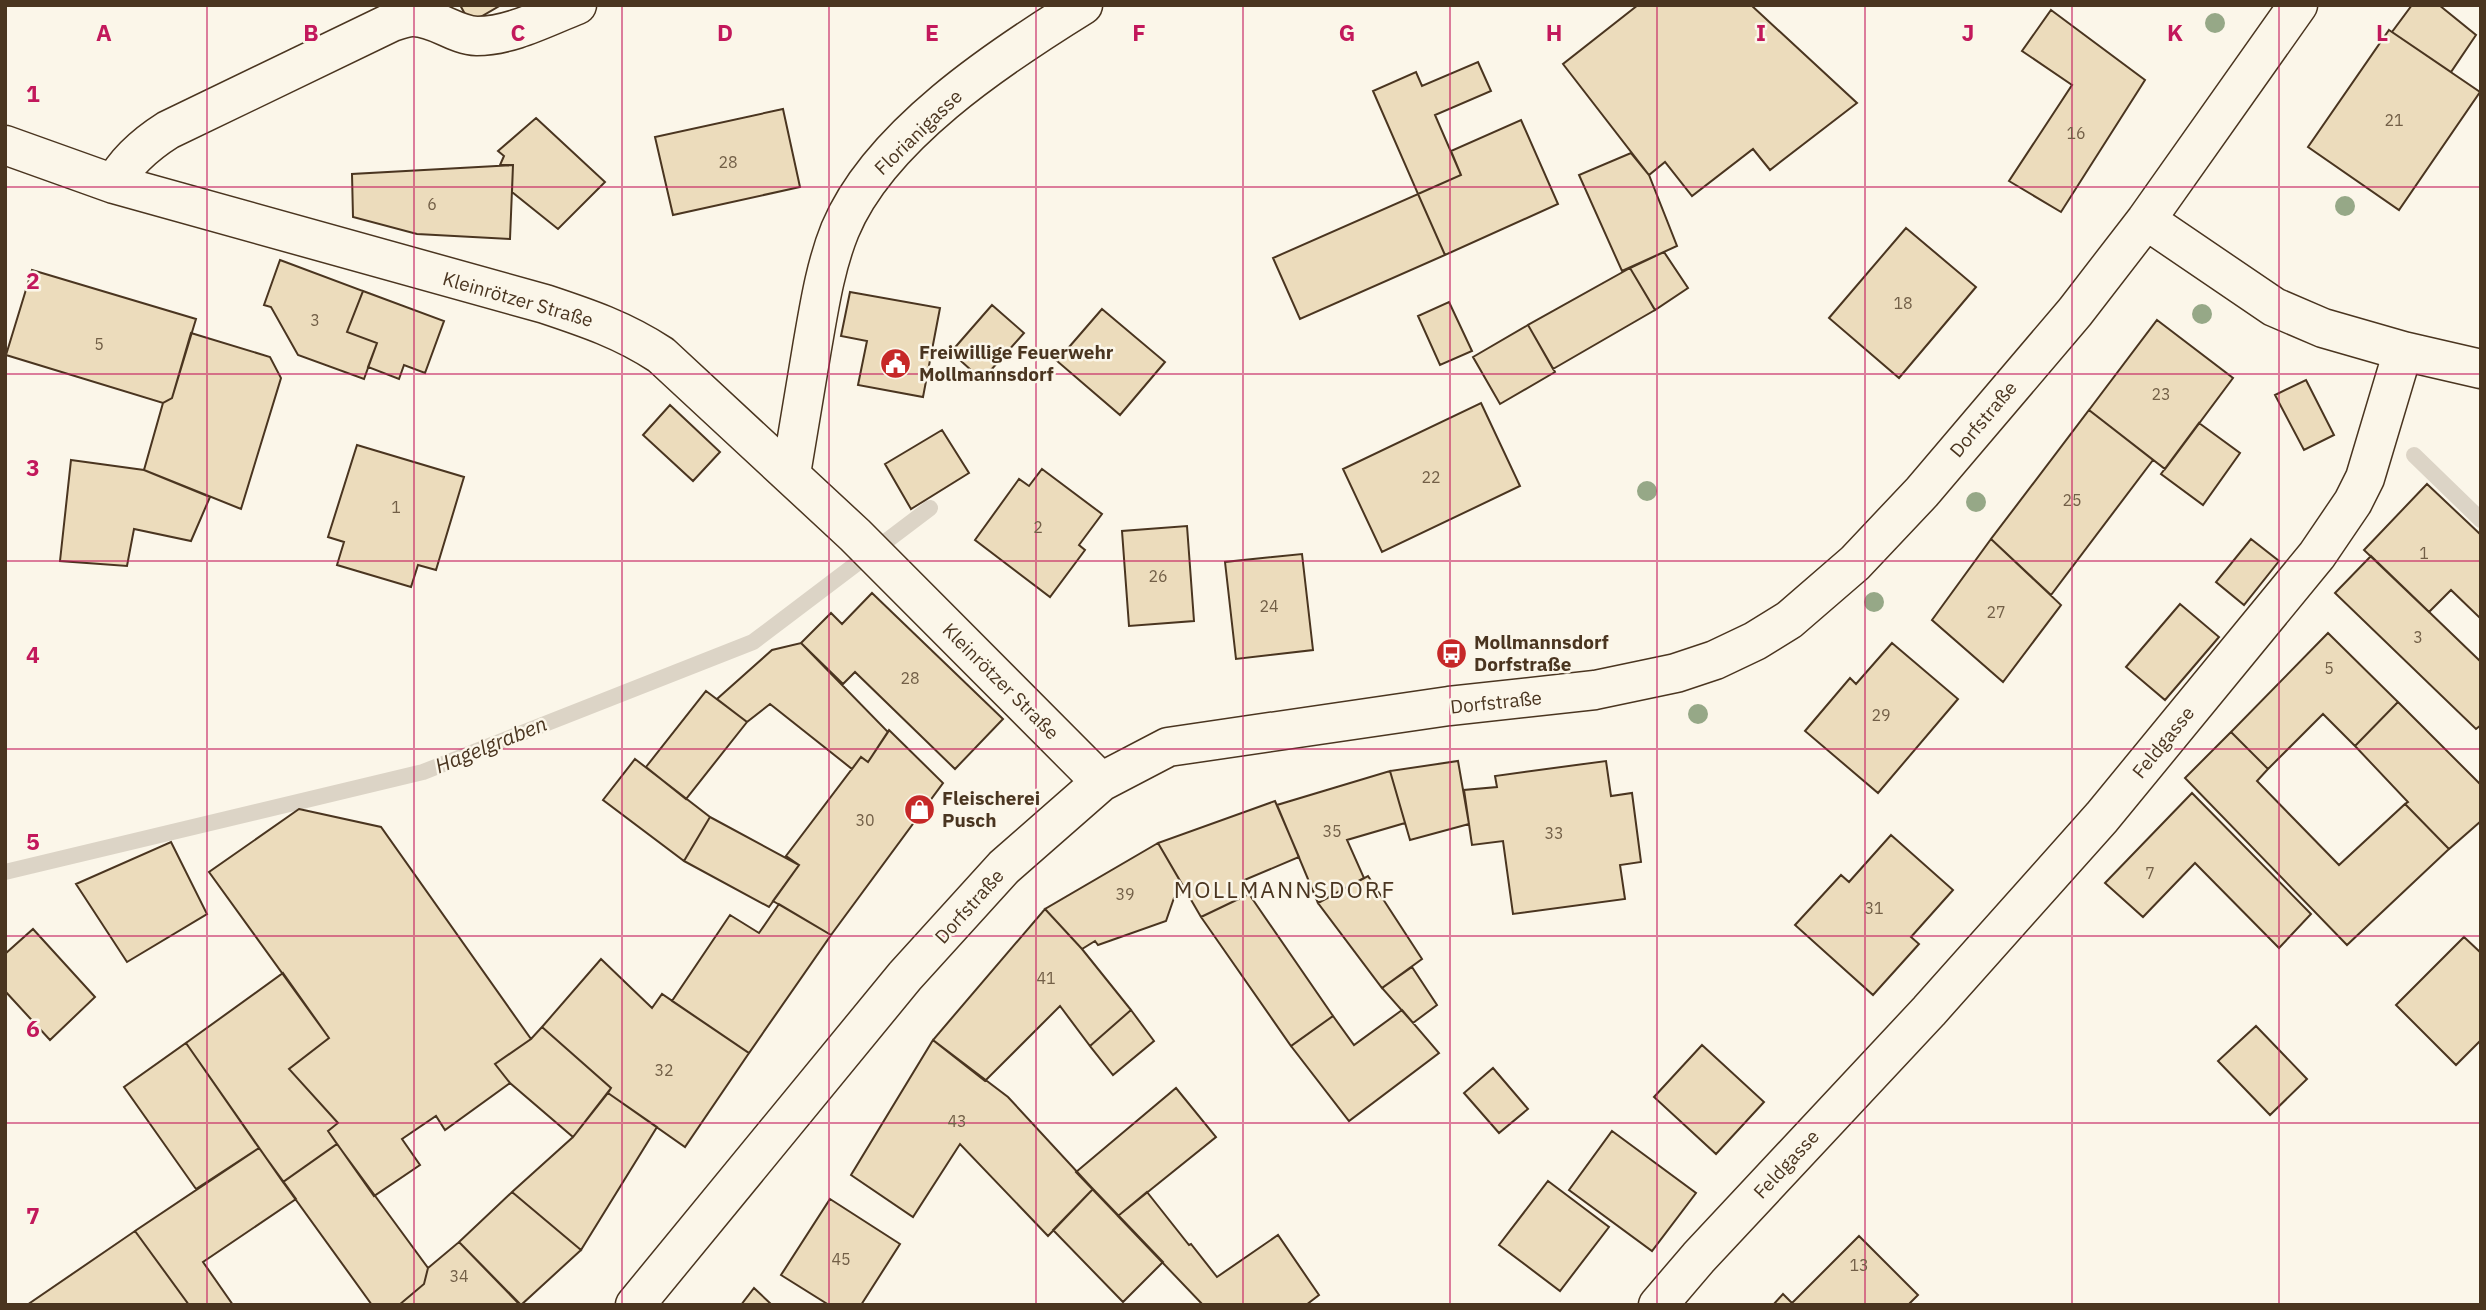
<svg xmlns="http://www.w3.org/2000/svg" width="2486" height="1310" font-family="'IBM Plex Sans',sans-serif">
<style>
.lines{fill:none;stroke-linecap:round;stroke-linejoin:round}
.stream{stroke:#dcd4c6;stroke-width:16}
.building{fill:#ecdcbc;stroke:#4a3520;stroke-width:2}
.minor-casing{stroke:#4a3520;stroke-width:41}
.minor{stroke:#fbf6e9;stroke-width:38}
.tree{fill:#96a887}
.grid{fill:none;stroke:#c2185b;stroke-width:2;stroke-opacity:0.55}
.labels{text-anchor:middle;stroke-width:5;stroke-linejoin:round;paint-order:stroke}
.number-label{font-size:16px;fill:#725f47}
.street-label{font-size:19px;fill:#4a3520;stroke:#fbf6e9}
.poi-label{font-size:19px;font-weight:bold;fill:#4a3520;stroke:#fbf6e9;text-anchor:start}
.water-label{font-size:21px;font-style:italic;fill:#4a3520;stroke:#fbf6e9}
.quarter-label{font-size:23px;letter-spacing:2px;fill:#4a3520;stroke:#fbf6e9}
.grid-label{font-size:23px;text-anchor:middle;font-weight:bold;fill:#c2185b;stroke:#fbf6e9;stroke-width:5;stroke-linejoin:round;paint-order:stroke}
</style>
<rect width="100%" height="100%" fill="#fbf6e9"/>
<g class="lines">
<!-- stream -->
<path class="stream" d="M2414 455 2481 520
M5 872 423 772 753 642 930 508"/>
</g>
<!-- building -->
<path class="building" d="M460 5H501L470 23Z
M1638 5H1751L1857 103 1770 170 1753 149 1692 196 1665 162 1649 175 1563 64Z
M2412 5H2439L2476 35 2451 72 2392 32Z
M2051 10 2145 80 2061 212 2009 181 2072 85 2022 51Z
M2389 30 2480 92 2399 210 2308 147Z
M1478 62 1491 91 1435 115 1461 175 1418 194 1373 91 1416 72 1422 86Z
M783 109 800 187 673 215 655 137Z
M536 118 605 182 558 229 512 192 513 165H500L504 156 498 151Z
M1521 120 1558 204 1445 255 1418 194 1461 175 1451 151Z
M1631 153 1649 175 1677 246 1622 271 1579 175Z
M513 165 510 239 417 234 353 217 352 174Z
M1418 194 1445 255 1300 319 1273 258Z
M1906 228 1976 287 1899 378 1829 318Z
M1664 252 1688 288 1655 310 1630 268Z
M280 260 363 291 347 332 377 343 364 379 298 355 271 307 264 305Z
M1630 268 1655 310 1553 369 1528 325Z
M32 270 196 319 172 398 163 403 6 355Z
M363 291 444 321 425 373 404 365 399 379 368 367 377 343 347 332Z
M850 292 940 308 923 397 858 385 867 341 841 336Z
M1449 302 1472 351 1440 365 1418 316Z
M992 305 1024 333 982 380 951 352Z
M1102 309 1165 362 1120 415 1057 361Z
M2157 320 2233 378 2165 469 2089 410Z
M1528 325 1555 372 1500 404 1473 357Z
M191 333 270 357 281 378 241 509 144 470 163 403 172 398Z
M2306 380 2334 435 2304 450 2275 395Z
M1481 403 1520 486 1382 552 1343 469Z
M670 405 720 452 693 481 643 435Z
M2089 410 2153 460 2051 595 1991 539Z
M2199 423 2240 453 2203 505 2161 474Z
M942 430 969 473 911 509 885 464Z
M357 445 464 477 436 570 418 565 411 587 337 565 344 542 328 537Z
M71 460 144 470 210 497 191 541 134 529 127 566 60 561Z
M1042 469 1102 514 1079 545 1085 550 1050 597 975 540 1019 479 1029 486Z
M2427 484 2481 535V619L2451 590 2429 612 2364 550Z
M1187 526 1194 621 1129 626 1122 531Z
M1991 539 2061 605 2003 682 1932 620Z
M2251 539 2279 561 2244 605 2216 582Z
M1302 554 1313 650 1236 659 1225 562Z
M2371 556 2481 662V725L2476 729 2335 593Z
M872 593 1003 719 955 769 855 672 843 684 801 643 831 613 842 624Z
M2180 604 2219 637 2165 700 2126 667Z
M2328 633 2398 702 2355 746 2323 714 2268 769 2231 732Z
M801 643 888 732 868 762 861 757 852 769 770 704 747 722 717 699 772 650Z
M1892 643 1958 699 1878 793 1805 731 1850 678 1856 684Z
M706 691 747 722 686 799 646 767Z
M2398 702 2481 785V821L2449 849 2405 804 2408 802 2355 746Z
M889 730 943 783 831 935 773 901 799 865 786 856 861 757 868 762Z
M2231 732 2268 769 2257 781 2339 865 2405 804 2449 849 2347 945 2185 778Z
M635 759 710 817 684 861 603 800Z
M1458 761 1469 824 1410 840 1390 771Z
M1606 761 1611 796 1632 793 1641 862 1620 865 1625 899 1513 914 1503 841 1472 845 1464 790 1497 787 1495 776Z
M1390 771 1405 823 1347 840 1364 878 1318 903 1277 805Z
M2192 793 2311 914 2279 948 2195 863 2143 917 2105 883Z
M1275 801 1299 857 1242 881 1249 894 1201 917 1158 843Z
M299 809 381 827 531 1039 495 1064 510 1083 445 1130 436 1116 402 1139 420 1165 374 1196 328 1131 338 1123 289 1069 329 1038 209 872Z
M710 817 799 865 769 907 684 861Z
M1891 835 1953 890 1911 937 1919 944 1873 995 1795 925 1841 875 1849 882Z
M171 842 207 914 127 962 76 884Z
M1158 843 1186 891 1174 898 1166 921 1098 945 1095 941 1082 949 1045 909Z
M1368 876 1422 959 1382 988 1318 903Z
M1249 894 1333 1016 1291 1046 1201 917Z
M779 904 831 935 749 1053 672 1001 730 915 759 933Z
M1045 909 1082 949 1131 1010 1090 1046 1060 1006 985 1081 933 1040Z
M33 929 95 997 50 1040 5 991V954Z
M2464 937 2481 953V1040L2456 1065 2396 1005Z
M601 959 652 1008 662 994 749 1053 685 1147 608 1093 611 1088 542 1027Z
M1412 967 1437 1005 1413 1023 1382 988Z
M283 973 329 1038 289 1069 338 1123 328 1131 337 1144 283 1182 186 1043Z
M1131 1010 1154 1041 1113 1075 1090 1046Z
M1402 1010 1439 1053 1349 1121 1291 1046 1333 1016 1354 1045Z
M2256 1026 2307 1079 2270 1115 2218 1061Z
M542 1027 611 1088 573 1137 510 1083 495 1064 531 1039Z
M933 1040 1008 1097 1093 1189 1048 1236 960 1144 913 1217 851 1175Z
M186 1043 259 1148 196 1189 124 1087Z
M1702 1045 1764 1102 1716 1154 1654 1097Z
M1493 1068 1528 1109 1499 1133 1464 1093Z
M1176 1088 1216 1137 1118 1216 1076 1172Z
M608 1093 657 1127 581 1250 512 1192 573 1137Z
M1612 1131 1696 1193 1652 1251 1569 1190Z
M337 1144 428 1268 424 1284 399 1305H372L283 1182Z
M259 1148 296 1199 203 1262 233 1305H189L135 1231Z
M1548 1181 1609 1227 1560 1291 1499 1245Z
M1093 1189 1163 1262 1123 1302 1053 1230Z
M512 1192 581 1250 521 1305 459 1242Z
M1147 1192 1189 1245 1191 1244 1217 1277 1278 1235 1319 1295 1306 1305H1203L1118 1216Z
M830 1199 900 1244 861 1305H829L781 1275Z
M135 1231 189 1305H27Z
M1859 1236 1918 1295 1908 1305H1790Z
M459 1242 520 1305H399L424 1284 428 1268Z
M754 1288 772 1305H741Z
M1783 1294 1792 1303 1790 1305H1773Z"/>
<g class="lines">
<defs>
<path id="minor" d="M5 145 114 184 545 304C587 318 623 330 661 355L855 535 1101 782
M114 184C126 161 146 144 168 130L392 22C398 20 407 17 413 17 436 17 454 35 477 36 511 36 546 17 577 5
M2403 351 2481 369
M791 474C798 432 805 390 812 348 819 308 825 267 840 230 879 136 999 57 1083 5
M635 1305 905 976 1004 867 1101 782 1168 747 1449 706 1595 690 1676 673 1715 660 1755 641 1789 620 1855 563 1922 492 2075 312 2146 220 2298 5
M1658 1305 1699 1257 1929 1011 2102 817 2317 555 2353 502 2365 478 2403 351 2323 328 2274 307 2146 220"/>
</defs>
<!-- minor casing -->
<use href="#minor" class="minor-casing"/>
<!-- minor -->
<use href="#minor" class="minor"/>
</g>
<!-- trees -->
<g class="tree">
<circle cx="2215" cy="23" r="10"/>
<circle cx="2345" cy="206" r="10"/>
<circle cx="2202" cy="314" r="10"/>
<circle cx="1647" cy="491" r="10"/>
<circle cx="1976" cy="502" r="10"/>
<circle cx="1874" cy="602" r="10"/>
<circle cx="1698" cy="714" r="10"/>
</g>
<!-- grid -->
<path class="grid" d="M207 5V1305M414 5V1305M622 5V1305M829 5V1305M1036 5V1305M1243 5V1305M1450 5V1305M1657 5V1305M1865 5V1305M2072 5V1305M2279 5V1305M5 187H2481M5 374H2481M5 561H2481M5 749H2481M5 936H2481M5 1123H2481"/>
<!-- icons -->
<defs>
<symbol id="civic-disc" viewBox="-11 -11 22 22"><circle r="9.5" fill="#c62828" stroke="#fbf6e9"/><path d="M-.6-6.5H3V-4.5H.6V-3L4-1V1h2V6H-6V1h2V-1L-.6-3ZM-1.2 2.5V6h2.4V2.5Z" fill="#fff"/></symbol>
<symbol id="bus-disc" viewBox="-11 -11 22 22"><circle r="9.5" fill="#c62828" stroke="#fbf6e9"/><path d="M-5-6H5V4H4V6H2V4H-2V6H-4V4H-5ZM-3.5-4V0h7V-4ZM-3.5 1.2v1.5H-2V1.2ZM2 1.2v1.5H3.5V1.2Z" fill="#fff"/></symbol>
<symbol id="shop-disc" viewBox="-11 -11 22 22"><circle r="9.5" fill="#c62828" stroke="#fbf6e9"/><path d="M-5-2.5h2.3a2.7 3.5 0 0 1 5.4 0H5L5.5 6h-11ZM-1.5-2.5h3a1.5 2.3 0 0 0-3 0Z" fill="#fff"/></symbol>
</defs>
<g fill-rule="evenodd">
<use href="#civic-disc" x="878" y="346" width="35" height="35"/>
<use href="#bus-disc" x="1434" y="636" width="35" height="35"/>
<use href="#shop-disc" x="902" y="792" width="35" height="35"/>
</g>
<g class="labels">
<!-- number labels -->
<g class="number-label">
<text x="2394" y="126">21</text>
<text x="2076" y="139">16</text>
<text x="728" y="168">28</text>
<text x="432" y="210">6</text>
<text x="1903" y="309">18</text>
<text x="315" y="326">3</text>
<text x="99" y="350">5</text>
<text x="2161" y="400">23</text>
<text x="1431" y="483">22</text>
<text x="2072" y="506">25</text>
<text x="396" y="513">1</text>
<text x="1038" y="533">2</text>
<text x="2424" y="559">1</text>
<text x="1158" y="582">26</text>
<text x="1269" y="612">24</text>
<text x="1996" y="618">27</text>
<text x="2418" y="643">3</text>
<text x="2329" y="674">5</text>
<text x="910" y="684">28</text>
<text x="1881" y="721">29</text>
<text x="865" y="826">30</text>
<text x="1332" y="837">35</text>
<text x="1554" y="839">33</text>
<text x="2150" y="879">7</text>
<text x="1125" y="900">39</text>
<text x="1874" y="914">31</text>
<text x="1046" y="984">41</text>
<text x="664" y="1076">32</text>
<text x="957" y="1127">43</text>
<text x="841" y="1265">45</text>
<text x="1859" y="1271">13</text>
<text x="459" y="1282">34</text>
</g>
<!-- street labels -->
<g class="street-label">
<text transform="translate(918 132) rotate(-44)" y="7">Florianigasse</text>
<text transform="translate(518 299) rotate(16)" y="7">Kleinrötzer Straße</text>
<text transform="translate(1983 419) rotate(-50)" y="7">Dorfstraße</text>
<text transform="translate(1001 681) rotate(45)" y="7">Kleinrötzer Straße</text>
<text transform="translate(1496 702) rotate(-6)" y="7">Dorfstraße</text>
<text transform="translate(2163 742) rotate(-51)" y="7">Feldgasse</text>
<text transform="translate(969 906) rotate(-48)" y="7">Dorfstraße</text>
<text transform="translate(1786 1164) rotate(-47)" y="7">Feldgasse</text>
</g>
<!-- poi labels -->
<g class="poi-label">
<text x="919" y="359">Freiwillige Feuerwehr<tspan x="919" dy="22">Mollmannsdorf</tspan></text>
<text x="1474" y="649">Mollmannsdorf<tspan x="1474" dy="22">Dorfstraße</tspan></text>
<text x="942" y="805">Fleischerei<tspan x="942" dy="22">Pusch</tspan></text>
</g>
<!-- water labels -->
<g class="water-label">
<text transform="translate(491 745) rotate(-22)" y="7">Hagelgraben</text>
</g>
<!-- quarter labels -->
<g class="quarter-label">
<text x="1285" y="898">MOLLMANNSDORF</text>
</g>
</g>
<g class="grid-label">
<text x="104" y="41">A</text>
<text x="311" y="41">B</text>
<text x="518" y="41">C</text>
<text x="725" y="41">D</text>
<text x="932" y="41">E</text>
<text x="1139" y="41">F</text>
<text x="1347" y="41">G</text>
<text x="1554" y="41">H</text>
<text x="1761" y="41">I</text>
<text x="1968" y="41">J</text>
<text x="2175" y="41">K</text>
<text x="2382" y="41">L</text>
<text x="33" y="102">1</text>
<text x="33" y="289">2</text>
<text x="33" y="476">3</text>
<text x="33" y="663">4</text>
<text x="33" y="850">5</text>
<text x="33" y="1037">6</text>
<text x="33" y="1224">7</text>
</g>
<!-- border -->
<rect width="2486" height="1310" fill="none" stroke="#4a3520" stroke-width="14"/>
</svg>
